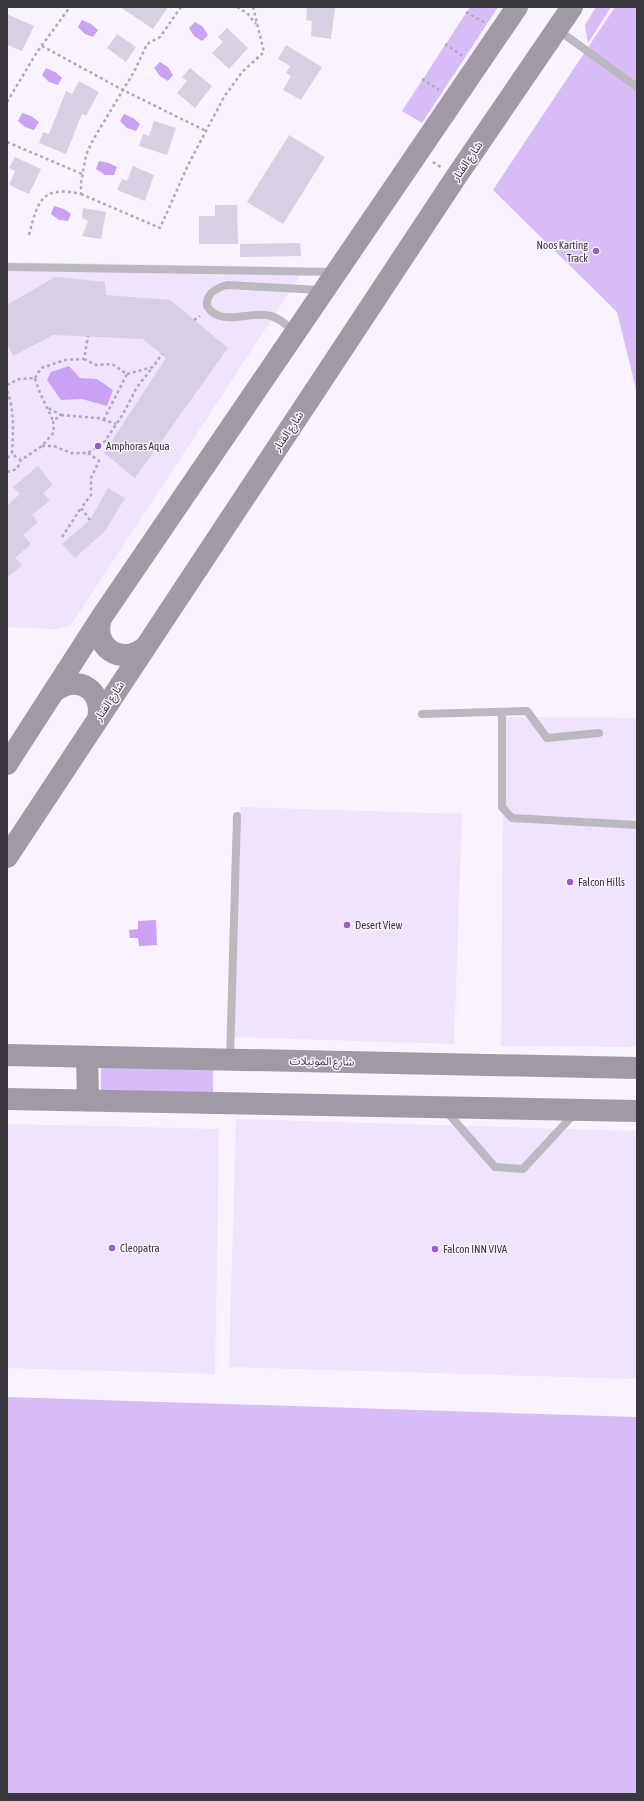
<svg xmlns="http://www.w3.org/2000/svg" width="644" height="1801" font-family="'Asap Condensed','Noto Sans Arabic',sans-serif">
<style>
.built{fill:#efe3fd}
.green{fill:#d8bbf7}
.water{fill:#caa2f4}
.building{fill:#d8d0e2}
.lines{fill:none;stroke-linecap:round;stroke-linejoin:round}
.path{stroke:#afabb4;stroke-width:2.5;stroke-dasharray:3 3;stroke-linecap:butt}
.lane{stroke:#bcb8c0;stroke-width:8}
.secondary{stroke:#9f9aa6;stroke-width:22}
.poi-dot{fill:#9a5bd1;stroke:#f8f3fe;stroke-width:1.5}
.labels{text-anchor:middle;stroke-width:3;stroke-linejoin:round;paint-order:stroke}
.street-label{font-size:11px;fill:#3a373e;stroke:#f8f3fe}
.poi-label{font-size:11px;fill:#3a373e;stroke:#f8f3fe;text-anchor:start}
</style>
<rect width="100%" height="100%" fill="#f8f3fe"/>
<!-- built -->
<path class="built" d="M7 262 306 267 71 625 57 629 7 627Z
M504 717 637 718V1047L501 1046Z
M240 807 462 814 454 1044 232 1037Z
M236 1119 637 1131V1379L229 1367Z
M7 1124 219 1129 215 1374 7 1368Z"/>
<!-- green -->
<path class="green" d="M470 7H498L422 123 402 111Z
M596 7H611L588 43 585 25Z
M615 7H637V393L617 312 493 190Z
M101 1067 213 1068V1093L101 1091Z
M7 1397 637 1417V1794H7Z"/>
<!-- water -->
<path class="water" d="M82 20 91 24 98 30 93 37 85 34 78 27Z
M195 22 203 27 208 35 202 41 194 36 189 28Z
M160 62 168 67 173 75 168 81 160 76 154 68Z
M46 68 55 72 62 78 58 85 49 82 42 75Z
M22 113 31 116 39 122 34 130 25 127 18 121Z
M124 114 133 118 140 124 136 131 127 128 120 121Z
M99 161 109 163 117 167 114 175H105L96 169Z
M54 206 64 209 71 214 68 221 59 220 51 214Z
M69 366 80 378 97 379 113 390 107 406 82 399 61 400 47 380 51 372Z
M156 920 157 945 139 946 138 938H130L129 930 138 929V921Z"/>
<!-- building -->
<path class="building" d="M120 7H168L153 29Z
M307 7H335L331 39 311 36 312 21 306 20Z
M7 14 34 26 22 51 7 45Z
M227 28 248 48 229 69 212 53 223 42 218 37Z
M117 34 136 47 126 62 107 48Z
M286 45 322 67 301 100 283 90 291 76 286 73 290 66 278 59Z
M190 68 212 86 195 108 177 93 187 81 182 77Z
M79 81 99 92 86 116 82 114 66 154 39 143 43 132 49 134 66 91 72 94Z
M154 121 176 128 167 155 139 146 143 134 149 136Z
M289 135 325 157 283 224 247 202Z
M15 157 41 169 29 194 9 185 15 171 9 168Z
M133 166 154 175 145 201 117 190 122 179 127 181Z
M215 205H237L238 244H199V216H215Z
M83 208 106 212 101 239 82 236 88 221 82 218Z
M300 243 301 256 240 257V244Z
M55 277 105 282 106 295 170 300 228 348 135 478 104 453 166 358 143 339 53 335 13 356 7 343V305Z
M38 466 53 485 43 493 50 500 32 515 38 522 23 535 31 544 15 558 22 565 7 578V506L20 494 13 487Z
M108 488 125 498 105 531 75 558 62 544 90 520Z"/>
<g class="lines">
<!-- path -->
<path class="path" d="M237 7 247 13 256 24
M466 12 485 23
M445 44 463 56
M42 46 123 90 206 131
M422 79 439 90
M7 102 37 52 70 7
M7 142 82 174
M433 162 442 168
M81 194 160 228 188 165 224 97 242 72 264 52 253 7
M29 235C38 201 41 185 81 194V183L86 155 93 140 135 70 147 44 160 37 181 7
M194 320 200 316
M84 359 96 365 112 364 127 374 104 419
M127 374 153 367 162 354
M35 378 41 368 65 360 84 359 88 336
M7 385 19 379 35 378C39 394 47 406 53 421
M7 391C15 411 13 432 12 454L21 460
M61 415 98 418 116 424
M42 446H54L71 453H88L105 441 123 414 137 387 153 367
M88 453 99 461 91 478V495L81 508 90 520
M7 458 12 454
M7 472 17 469 21 460 42 446 54 432 53 421 61 415 48 408
M62 537 81 508"/>
<!-- lane -->
<path class="lane" d="M558 30 637 87
M7 267 334 272
M294 332C288 326 279 318 271 316 251 310 220 328 207 306 206 293 216 288 227 285L321 290
M502 712V807L512 818 637 825
M422 714 527 711 547 738 599 733
M230 1059 237 816
M446 1111 495 1167 523 1169 575 1113"/>
<!-- secondary -->
<path class="secondary" d="M101 618C92 647 120 666 144 648
M55 691C78 674 104 690 98 719
M7 764 101 618 517 7
M7 857 456 177 572 7
M7 1055 637 1068
M87 1057 88 1101
M7 1099 637 1111"/>
</g>
<!-- markers -->
<g class="poi-dot">
<circle cx="596" cy="251" r="4"/>
<circle cx="98" cy="446" r="4"/>
<circle cx="570" cy="882" r="4"/>
<circle cx="347" cy="925" r="4"/>
<circle cx="112" cy="1248" r="4"/>
<circle cx="435" cy="1249" r="4"/>
</g>
<g class="labels">
<!-- street labels -->
<g class="street-label">
<text transform="translate(467 161) rotate(-56)" y="4">شارع الفنار</text>
<text transform="translate(288 431) rotate(-56)" y="4">شارع الفنار</text>
<text transform="translate(109 701) rotate(-57)" y="4">شارع الفنار</text>
<text transform="translate(322 1061) rotate(1)" y="4">شارع الموتيلات</text>
</g>
<!-- poi labels -->
<g class="poi-label">
<text x="588" y="249" text-anchor="end">Noos Karting<tspan x="588" dy="13">Track</tspan></text>
<text x="106" y="450">Amphoras Aqua</text>
<text x="578" y="886">Falcon Hills</text>
<text x="355" y="929">Desert View</text>
<text x="120" y="1252">Cleopatra</text>
<text x="443" y="1253">Falcon INN VIVA</text>
</g>
</g>
<!-- border -->
<rect width="644" height="1801" fill="none" stroke="#3a373e" stroke-width="16"/>
</svg>
